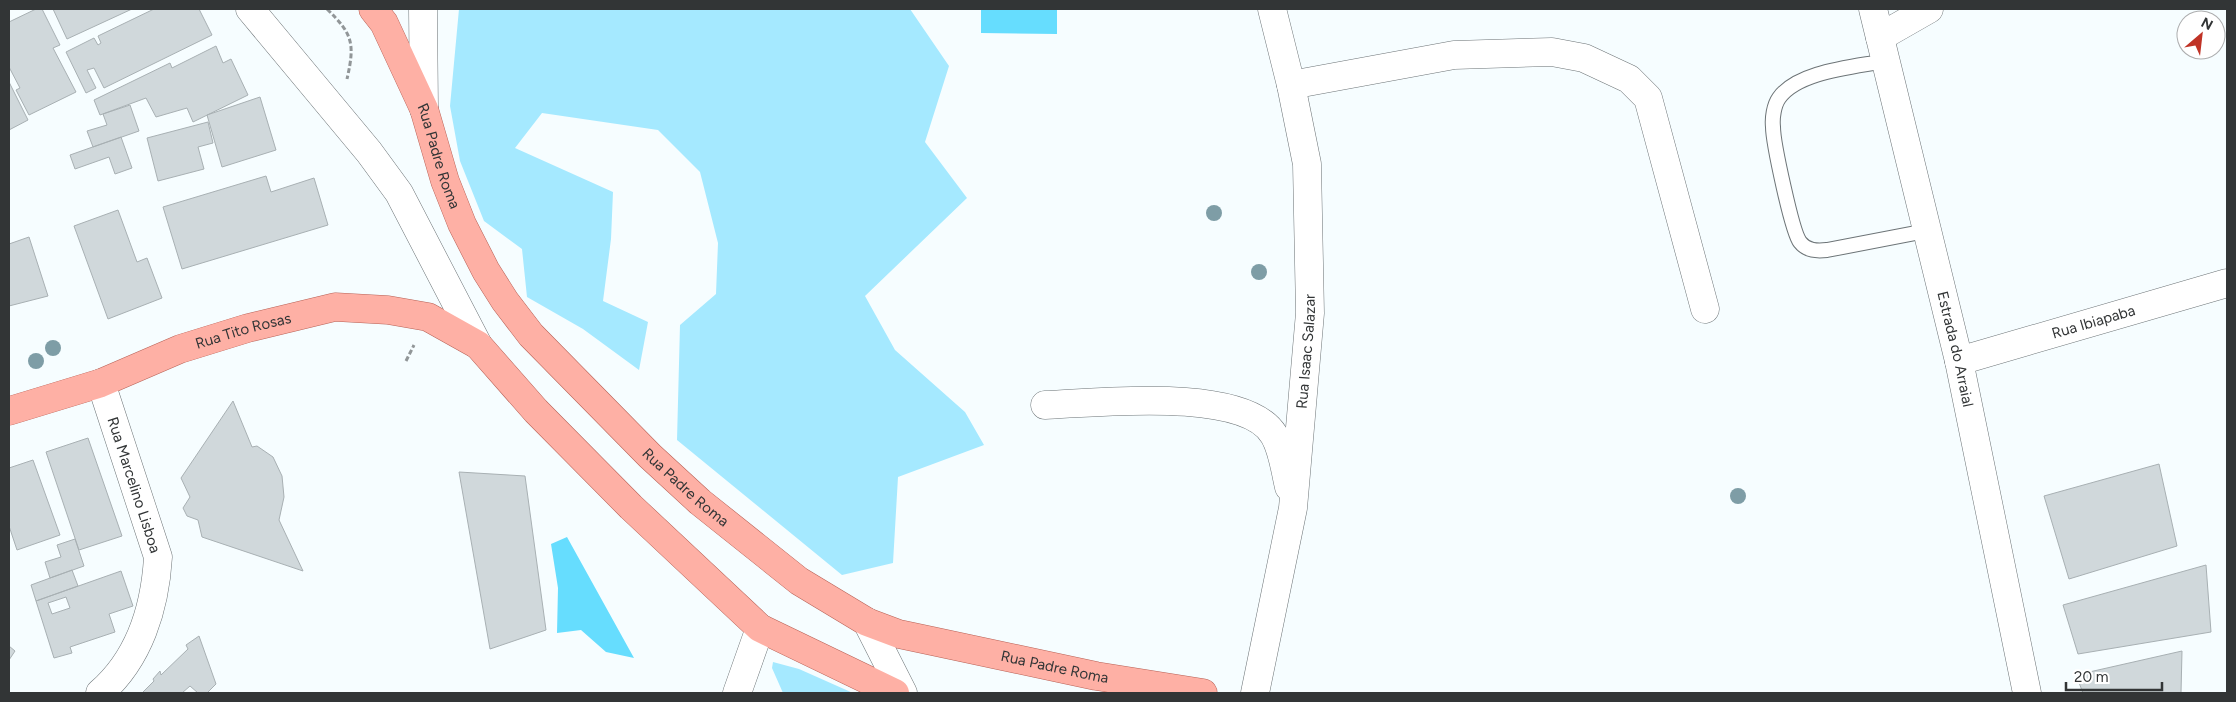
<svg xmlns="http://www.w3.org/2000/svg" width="2236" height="702" font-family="Figtree,sans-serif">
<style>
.green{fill:#a5e9ff}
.water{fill:#66ddfe}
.building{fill:#d0d8db;stroke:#a8b0b3;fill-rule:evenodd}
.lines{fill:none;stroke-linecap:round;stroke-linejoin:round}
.service-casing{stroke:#6d7477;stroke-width:16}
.minor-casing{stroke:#6d7477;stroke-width:29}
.tertiary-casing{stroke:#6d7477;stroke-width:29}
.secondary-casing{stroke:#6d7477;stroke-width:29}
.primary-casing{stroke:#b76257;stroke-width:29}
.path{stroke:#919698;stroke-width:3;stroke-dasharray:5 2.5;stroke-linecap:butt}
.service{stroke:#fff;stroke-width:14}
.minor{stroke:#fff;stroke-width:28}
.tertiary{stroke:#fff;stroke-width:28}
.secondary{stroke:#fff;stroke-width:28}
.primary{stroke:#feb0a5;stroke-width:28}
.tree{fill:#7e9da6}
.labels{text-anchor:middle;stroke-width:4;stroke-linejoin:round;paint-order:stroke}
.street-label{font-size:15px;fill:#323536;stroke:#fff}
</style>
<rect width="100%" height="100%" fill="#f6fdff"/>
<!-- green -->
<path class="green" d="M459 9H910L949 66 925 142 967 198 865 296 895 350 965 412 984 445 898 477 893 563 842 575 677 440 680 325 716 294 718 243 700 172 658 130 542 113 515 148 613 192 611 239 603 301 648 322 639 370 583 329 527 297 522 249 484 221 460 161 450 106Z
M773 662 799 669 853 693H783L772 668Z"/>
<!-- water -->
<path class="water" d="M981 9 1057 10V34L981 33Z
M567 537 634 658 606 652 581 630 557 633 558 588 551 544Z"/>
<!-- building -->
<path class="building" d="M36 9H42L60 45 53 48 76 92 29 115 16 90 20 88 9 67V22Z
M53 9H132L67 39Z
M154 9H199L212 35 104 88 94 68 87 70 96 88 86 93 66 52 94 38 98 45 101 43 98 36Z
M216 46 223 63 231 59 248 95 193 122 187 108 156 117 146 98 100 115 94 100 170 63 172 68Z
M9 82 28 120 9 130Z
M260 97 276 150 222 167 207 115Z
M130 105 139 131 93 147 87 131 107 125 103 114Z
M208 122 213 143 198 147 204 169 158 181 147 138Z
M121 137 132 168 115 174 109 157 75 169 70 155Z
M266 176 271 192 314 178 328 225 182 269 163 207Z
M118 210 137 262 147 258 162 298 108 319 74 226Z
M29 237 48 296 9 306V244Z
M233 401 252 447 257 446 273 457 282 476 284 497 279 520 303 571 202 537 198 520 187 516 183 508 190 497 181 478Z
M88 438 122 536 79 550 46 452Z
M33 460 60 535 17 550 9 526V468Z
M2159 464 2177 546 2069 579 2044 496Z
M459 472 525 476 546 630 490 649Z
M75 539 84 566 50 578 45 562 61 557 57 545Z
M2206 565 2211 632 2078 654 2063 605Z
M72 570 78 586 36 601 31 585Z
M121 571 133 606 109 614 115 632 70 647 72 653 54 658 36 601ZM66 597 70 608 52 614 48 603Z
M199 636 216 684 207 693H198L190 686 182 693H142L154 681 153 679 160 671 161 675 188 649 186 645Z
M9 646 15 651 9 660Z
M2182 651 2181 693H2083L2076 675Z"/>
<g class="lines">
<defs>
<path id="service" d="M1885 61C1855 67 1798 71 1779 98 1774 105 1772 118 1773 127 1773 142 1792 232 1800 242 1807 251 1817 251 1827 250L1926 231"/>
<g id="minor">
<path d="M1880 37 1929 9"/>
<path d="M1291 85 1454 55 1552 52 1584 58 1629 79 1648 98 1705 309"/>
<path id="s1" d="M1959 361 2227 283"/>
<path d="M1045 405C1095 403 1245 386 1274 435 1283 450 1285 471 1289 487"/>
<path d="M100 693C139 659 155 608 158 557L101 383"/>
<path d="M737 693 760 628"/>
<path id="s2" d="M1255 693 1293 508 1310 313 1307 164 1291 85 1272 9"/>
</g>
<path id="tertiary" d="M250 9 369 152 399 193 478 345
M423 9 424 109
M867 622 903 693"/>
<g id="secondary">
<path id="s3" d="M1873 9 1959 361 2027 693"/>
</g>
<g id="primary">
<path id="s4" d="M373 9 384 23 424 109 445 181 462 224 486 271 505 301 531 335 650 456 700 502 799 581 867 622 899 634 932 641 1096 676 1203 693"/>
<path id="s5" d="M9 411 101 383 180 349 248 328 335 307 388 310 428 317 478 345 536 411 631 507 760 628 895 693"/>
</g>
</defs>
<!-- service casing -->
<use href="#service" class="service-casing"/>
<!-- minor casing -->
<use href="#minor" class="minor-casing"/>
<!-- tertiary casing -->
<use href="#tertiary" class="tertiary-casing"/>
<!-- secondary casing -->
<use href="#secondary" class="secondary-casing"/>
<!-- primary casing -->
<use href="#primary" class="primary-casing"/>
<!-- path -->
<path class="path" d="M327 9C353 34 355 44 347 79
M406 361 414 345"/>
<!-- service -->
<use href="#service" class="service"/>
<!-- minor -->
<use href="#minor" class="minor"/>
<!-- tertiary -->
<use href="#tertiary" class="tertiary"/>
<!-- secondary -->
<use href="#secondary" class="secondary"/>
<!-- primary -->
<use href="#primary" class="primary"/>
</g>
<!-- trees -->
<g class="tree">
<circle cx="1214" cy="213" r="8"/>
<circle cx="1259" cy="272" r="8"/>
<circle cx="53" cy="348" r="8"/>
<circle cx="36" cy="361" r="8"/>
<circle cx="1738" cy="496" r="8"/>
</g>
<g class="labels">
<!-- street labels -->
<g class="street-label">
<text dy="5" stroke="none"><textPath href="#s4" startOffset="162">Rua Padre Roma</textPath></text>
<text dy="5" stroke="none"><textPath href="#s1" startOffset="140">Rua Ibiapaba</textPath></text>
<text dy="5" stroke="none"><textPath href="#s5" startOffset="248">Rua Tito Rosas</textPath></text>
<text dy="5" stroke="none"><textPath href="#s3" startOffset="350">Estrada do Arraial</textPath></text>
<text dy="5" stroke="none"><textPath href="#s2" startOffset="346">Rua Isaac Salazar</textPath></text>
<text transform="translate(134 485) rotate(72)" y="5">Rua Marcelino Lisboa</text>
<text dy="5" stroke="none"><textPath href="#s4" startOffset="582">Rua Padre Roma</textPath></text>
<text dy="5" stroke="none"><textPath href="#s4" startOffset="1002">Rua Padre Roma</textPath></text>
</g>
</g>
<!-- border -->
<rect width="2236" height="702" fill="none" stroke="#323536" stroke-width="20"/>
<!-- north arrow -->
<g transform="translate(2201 35) rotate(28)"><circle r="24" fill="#ffffff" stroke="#adaeaf"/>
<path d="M0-4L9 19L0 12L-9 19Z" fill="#c03326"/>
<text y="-8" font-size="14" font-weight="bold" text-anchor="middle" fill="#323536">N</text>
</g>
<!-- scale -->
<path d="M2066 682v8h96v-8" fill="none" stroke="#323536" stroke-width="2.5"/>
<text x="2074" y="682" font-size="15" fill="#323536" stroke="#ffffff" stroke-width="4" paint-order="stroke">20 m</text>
</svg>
